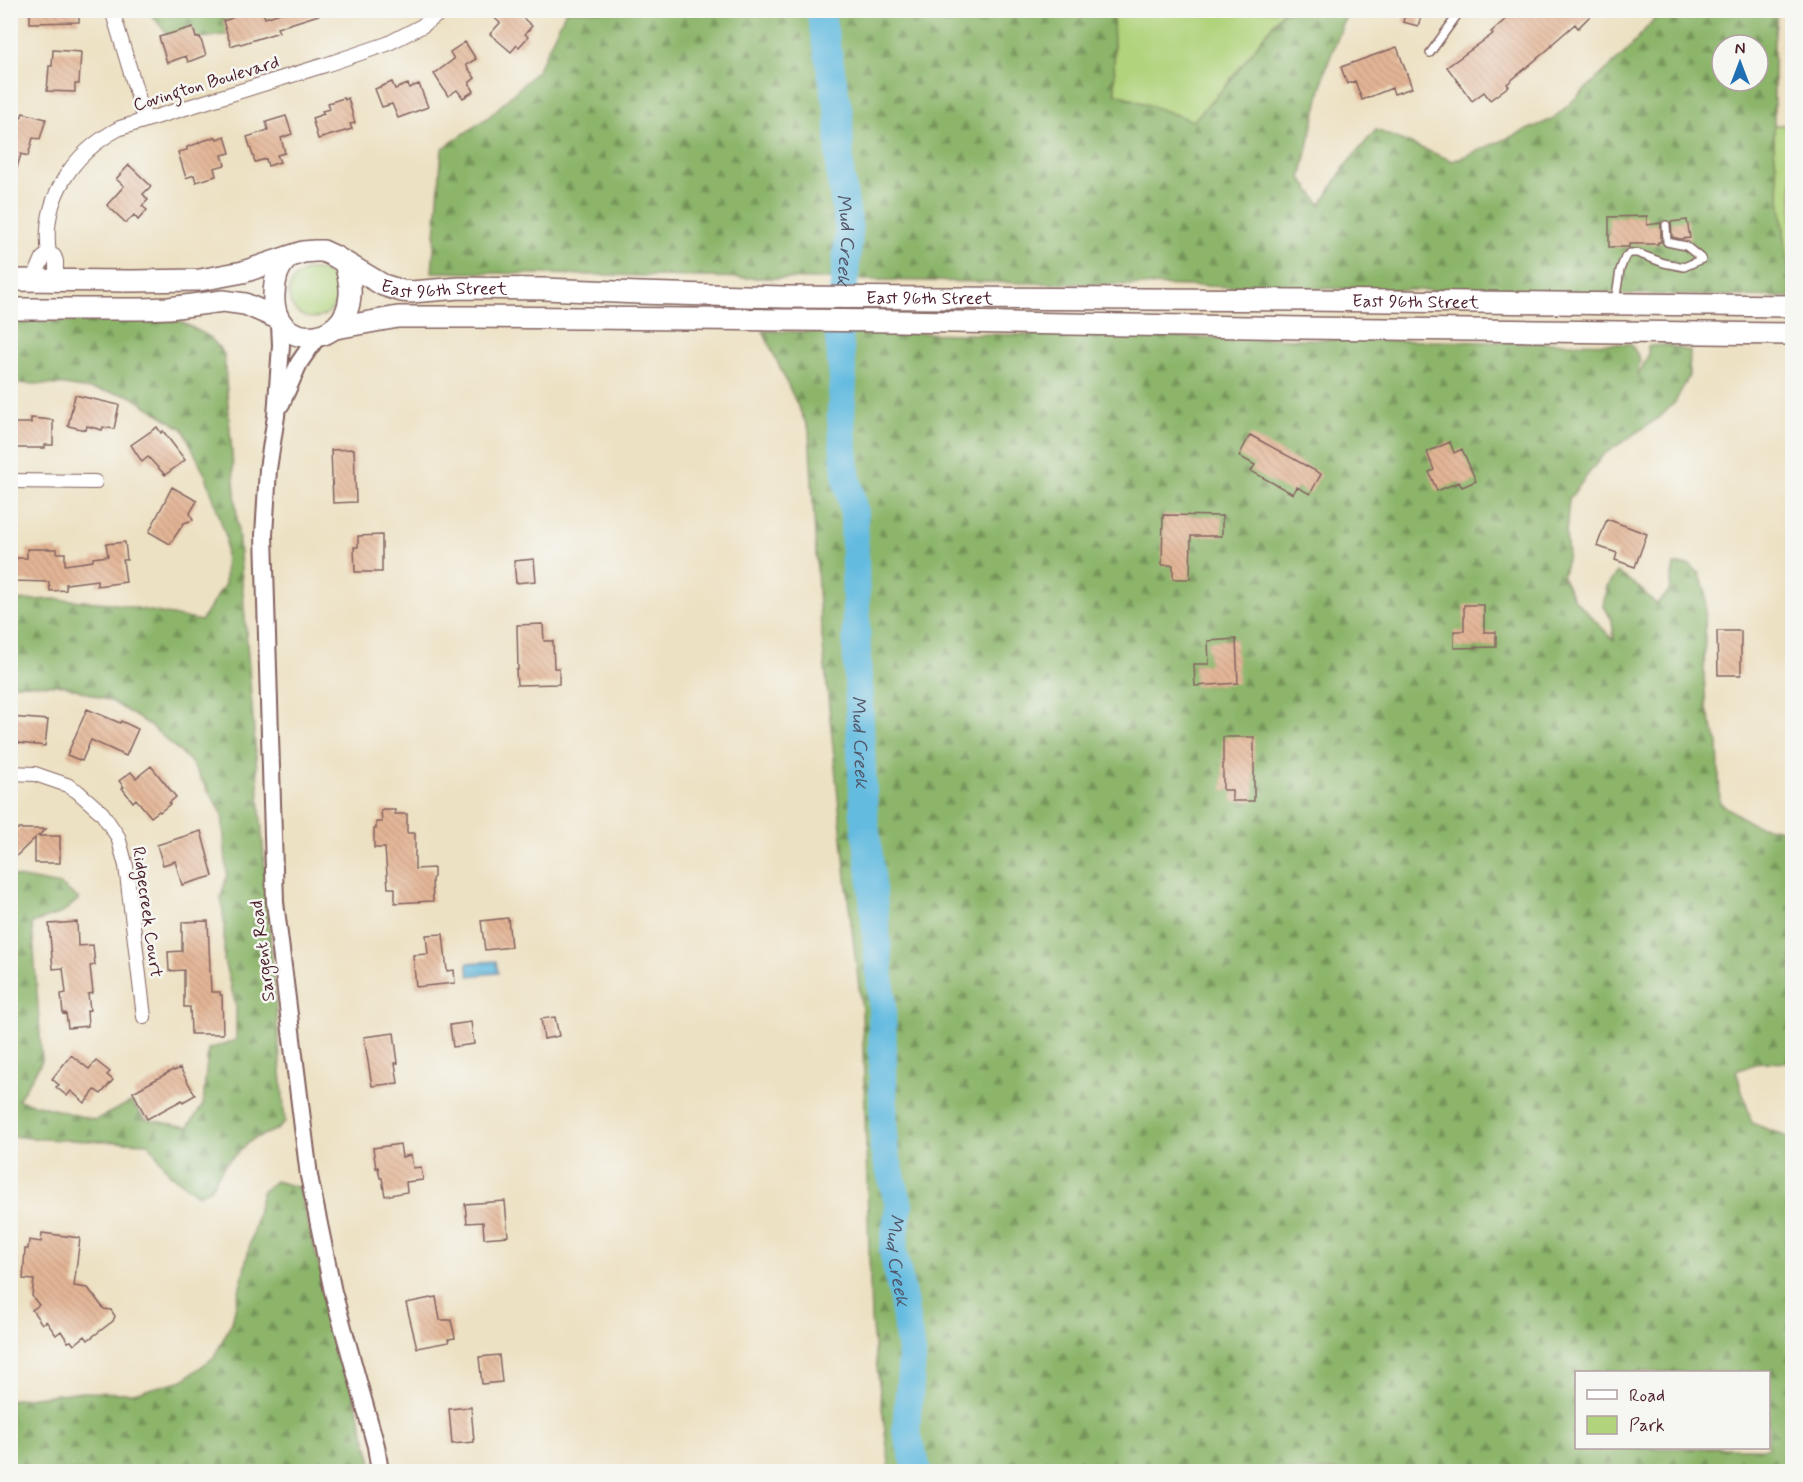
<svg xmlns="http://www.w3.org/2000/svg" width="1803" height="1482" font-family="Mynerve,sans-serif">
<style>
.green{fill:#b0d37b;stroke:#7d7953;stroke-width:1.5}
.forest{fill:url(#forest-firs);stroke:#6b6a4b;stroke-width:1.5;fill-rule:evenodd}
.water{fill:url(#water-rules);stroke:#566d86;stroke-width:1.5}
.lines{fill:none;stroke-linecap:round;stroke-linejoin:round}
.river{stroke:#63bbe0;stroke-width:28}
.building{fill:url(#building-back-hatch)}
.service-casing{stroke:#836360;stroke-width:10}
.minor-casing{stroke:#836360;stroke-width:16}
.tertiary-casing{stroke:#836360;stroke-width:20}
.primary-casing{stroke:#836360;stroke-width:24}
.service{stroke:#fff;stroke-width:7}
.minor{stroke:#fff;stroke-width:14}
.tertiary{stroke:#fff;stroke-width:16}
.primary{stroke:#fff;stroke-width:21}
.labels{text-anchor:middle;stroke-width:5;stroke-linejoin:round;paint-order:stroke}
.street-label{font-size:18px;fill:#4a1f2b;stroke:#f6f6f2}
.water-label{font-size:20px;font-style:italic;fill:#53566a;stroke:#f6f6f2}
</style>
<defs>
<pattern id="forest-firs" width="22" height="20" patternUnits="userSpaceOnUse" patternTransform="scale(1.5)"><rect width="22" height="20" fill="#8cb56b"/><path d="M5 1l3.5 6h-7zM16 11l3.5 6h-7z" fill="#749358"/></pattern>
<pattern id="water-rules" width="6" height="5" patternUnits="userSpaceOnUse" patternTransform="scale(1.5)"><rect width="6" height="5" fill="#63bbe0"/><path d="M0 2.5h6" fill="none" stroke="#57a0c0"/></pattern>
<pattern id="building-back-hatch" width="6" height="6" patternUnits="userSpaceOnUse" patternTransform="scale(1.5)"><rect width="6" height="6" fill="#e3b595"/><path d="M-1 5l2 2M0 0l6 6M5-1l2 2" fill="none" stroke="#c49b81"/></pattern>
</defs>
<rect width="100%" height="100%" fill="#f6f6f2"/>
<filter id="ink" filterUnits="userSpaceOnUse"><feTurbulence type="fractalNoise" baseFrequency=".0167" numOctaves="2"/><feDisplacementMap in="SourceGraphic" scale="12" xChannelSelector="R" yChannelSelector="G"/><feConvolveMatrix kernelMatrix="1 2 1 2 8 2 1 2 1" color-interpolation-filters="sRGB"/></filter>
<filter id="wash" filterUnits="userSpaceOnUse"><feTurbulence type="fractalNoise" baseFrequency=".008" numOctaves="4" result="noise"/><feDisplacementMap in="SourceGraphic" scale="24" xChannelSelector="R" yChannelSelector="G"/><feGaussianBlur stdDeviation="1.35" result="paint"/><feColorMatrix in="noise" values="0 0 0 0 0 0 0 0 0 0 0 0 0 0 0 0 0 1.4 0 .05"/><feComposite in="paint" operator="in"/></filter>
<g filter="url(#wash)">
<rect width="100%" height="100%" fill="#ede1c3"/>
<!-- green -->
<path class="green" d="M1110 11H1283L1226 86 1193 121 1115 93 1113 17Z
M1774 125H1792V297L1774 149Z
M289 294a24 24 0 1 1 48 0a24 24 0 1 1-48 0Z"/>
<!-- forest -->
<path class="forest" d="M149 11H305L253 31 173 42Z
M566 11H1110L1113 17 1115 93 1193 121 1226 86 1283 11H1348L1325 71 1301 178 1321 205 1345 166 1376 130 1453 161 1553 119 1627 51 1661 11H1777L1774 44V149L1792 297 432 272 442 149 491 115 537 71ZM1722 45H1758V81H1722Z
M11 321H180L210 337 224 354 285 1122 278 1129 253 1139 225 1164 209 1190 198 1195 170 1174 148 1143 41 1139 11 1136V876L61 885 79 899 62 913 32 923 42 1061 18 1100 95 1120 131 1102 145 1119 188 1127 203 1105 208 1049 236 1040V1006L224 961V921L221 897 227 875 222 813 190 761 151 726 113 702 64 685 11 684 10 601 54 599 111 603 201 621 225 584 226 537 207 479 183 429 129 395 64 385 11 383Z
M763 331 1631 344 1640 359 1637 378 1648 355V346L1666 345 1690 351 1689 376 1675 402 1660 417 1603 455 1569 499 1566 533 1568 556 1562 577 1575 600 1614 640 1612 620 1603 605 1607 586 1617 572 1641 589 1656 604 1669 592 1674 565H1690L1699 573 1706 592 1704 675 1706 707 1718 744 1720 803 1752 824 1792 832V1063L1760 1062 1736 1071 1752 1123 1792 1139V1471H890L871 1320 862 1011 848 898 819 606 809 430ZM1576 1372H1768V1448H1576Z
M275 1181 298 1187 372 1462 373 1471H11L10 1400 76 1392 134 1393 183 1380 214 1357 232 1322 262 1192Z"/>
<!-- water -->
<path class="water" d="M496 961 498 973 469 976 467 963Z"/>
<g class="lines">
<!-- river -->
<path class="river" id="s1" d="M820 10 839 114 840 173 849 231 839 337 843 379 841 417 846 473 854 514 857 659 864 816 871 874 882 1000 884 1149 899 1205 893 1250 903 1300 912 1358 906 1430 918 1472"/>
</g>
<g id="blocks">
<!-- building -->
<path class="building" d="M30 10H79V22L30 23Z
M239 10H242L243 15 262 10 265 18 289 10H324L325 13 277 28 279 32 241 44 239 43 231 46 223 21 232 18 230 13Z
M486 10H514L532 26 525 34 528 37 519 47 517 45 511 52 490 34 500 23Z
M1406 10H1423L1418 26 1403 22Z
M1516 10H1596L1578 28 1575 24 1551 45 1552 46 1507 84 1509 86 1490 100 1484 92 1472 101 1447 67 1493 34 1491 32Z
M193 27 196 38 200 37 206 55 188 62 186 56 167 63 159 37Z
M465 42 476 59 466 65 475 78 469 83 474 91 463 98 457 90 448 96 434 74 454 59 450 52Z
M1397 47 1412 88 1394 94 1392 88 1362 100 1355 81 1347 84 1341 67Z
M53 50 81 52 79 84H75V92L47 91 49 66H52Z
M392 82 395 89 408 84 409 88 419 84 428 107 398 118 392 104 382 107 375 89Z
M344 98 345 100 348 98 355 123 350 124 352 129 318 139 312 118 324 114 322 111 330 109 328 103Z
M23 113 46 119 40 139 33 138 28 156 21 154 14 178H10V115L21 118Z
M286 116 292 134 281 138 285 153 277 155 280 162 268 166 266 159 255 162 247 137 268 130 266 122Z
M225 136 230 153 222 155 225 165 214 168 216 176 196 182 194 175 186 178 178 152 187 150V147L199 143V142L216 137 217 139Z
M129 165 151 186 143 194 148 200 142 206 147 210 138 220 134 215 126 223 107 205 124 186 116 179Z
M1647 216V225L1661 223V242H1658V244H1629V247H1609V217Z
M1687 220 1690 238 1680 239 1672 237 1671 222Z
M75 395 119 405 114 429 103 427 102 430 87 426 86 430 68 426Z
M31 418 53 420V445H45V448H10V429L14 428V423H31Z
M157 427 161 433 163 431 185 460 165 475 148 457 142 462 131 445Z
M1250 435 1321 474 1310 494 1297 487 1293 494 1251 471 1255 465 1239 456Z
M1450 442 1454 453 1462 449 1476 481 1462 487 1459 482 1437 491 1429 472 1434 470 1427 452Z
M354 449 356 502 333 503 331 450Z
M172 487 197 501 190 513 193 520 184 523 170 544 149 532Z
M1163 515 1222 516V536H1191L1190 579H1173V565H1162Z
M1607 519 1647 534 1635 567 1615 560 1617 553 1597 546Z
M382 535V572H355L354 547H358V536Z
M125 542 127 560H123L126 582 97 586V580L66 584V590L50 591 49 582 13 581 12 558H27V549H57V553H65V565L93 561V558L108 556 106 544Z
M534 559 536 581 516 583 514 561Z
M1464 605H1484V632H1496V647L1454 648V631H1464Z
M543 624 544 641H553L554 668H559V684L517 685 516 670H518L517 625Z
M1717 631H1741V675H1718Z
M1236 639 1238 683 1195 686 1194 664H1209L1208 641Z
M87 709 120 723 121 721 138 729 126 756 91 740 82 761 67 755Z
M10 717 48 720 45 746 10 742Z
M1223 737H1254V801H1232V790H1223Z
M151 766 176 797 169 803 170 804 160 812 159 811 151 817 136 799 133 802 122 788 124 787 119 781 131 772 136 778Z
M381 810H395V814H407V833H415V869L434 868V877L432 879 433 901 395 903V888H388L385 848H374V829H376V822H382Z
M10 829H46L38 836H60V863H35V838L10 862Z
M201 831 213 876 182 885 175 861 163 865 157 845Z
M508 918 511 947 485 950 481 921Z
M208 921 211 992H220V995H222L223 1034H191L190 1007H184V970L169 971 168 952 182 951V922Z
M77 922 78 946 93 945 95 965 90 966 93 993 88 994 90 1010 87 1011 88 1026 68 1028 66 1013 63 1014 61 994 66 993 63 968 53 969 49 924Z
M443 934 447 971 454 970 455 983 416 987 413 955 428 954 426 935Z
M555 1017 559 1036 544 1039 541 1019Z
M471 1022 474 1044 453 1047 450 1025Z
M394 1033 398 1063H395L398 1083 372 1086 364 1037Z
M71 1055 89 1069 96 1061 110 1072 107 1075 113 1080 101 1094 95 1090 85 1103 71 1091 67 1096 56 1087 59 1085 52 1079Z
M180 1068 195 1095 183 1102 182 1100 147 1119 133 1092 173 1070 174 1071Z
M400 1144 402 1157 411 1155 413 1168 421 1167 423 1180 406 1182 407 1192 385 1196 382 1178H380L378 1167 376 1168 373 1148Z
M505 1201 508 1236 484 1238 483 1222 467 1223 465 1204Z
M42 1233 80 1238 74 1286 88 1288 104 1309 111 1310 115 1316 113 1321 88 1340 85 1336 74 1345 71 1341 68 1342 61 1331 56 1335 46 1321 42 1324 32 1310 39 1305 32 1296 34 1280 23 1279 25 1249H28L29 1240 41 1242Z
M436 1297 440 1320H451L455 1338 448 1339 449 1342 417 1348 406 1303Z
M499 1355 502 1382 482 1384 479 1357Z
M471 1407 474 1442 452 1444 449 1409Z"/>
</g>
</g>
<g filter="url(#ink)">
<use href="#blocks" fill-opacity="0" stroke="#836360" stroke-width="1.5"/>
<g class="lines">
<defs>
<path id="service" d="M1430 53 1461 10
M1615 302 1620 270 1625 257 1630 253H1637L1664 263 1684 267 1702 259 1686 246 1667 242 1666 225"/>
<path id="minor" d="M112 10 145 120
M29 280 37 272 43 258 49 254
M56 280V261L54 256 49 254C41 199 72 153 120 128L325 65 387 44 422 26 444 10
M10 481 95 482
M10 773 35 774 67 785 77 791 102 813 118 837 126 866 144 1017"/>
<path id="tertiary" d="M280 324 281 345 276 416 268 469 264 535 275 902 309 1176 333 1292 376 1446 380 1472
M281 404 299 363 317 337"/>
<g id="primary">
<path d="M289 257C277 268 275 278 274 294 270 351 347 350 350 295 351 285 348 274 345 263"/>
<path id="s2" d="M10 280 132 281 200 280 243 272 303 252 315 251H323L334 256 383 285 402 291 411 292 460 288 544 289 639 293 784 297 1307 300 1792 306"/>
<path d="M10 309H142L169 308 223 301 245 304 277 318"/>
<path d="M336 328 398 317H472L898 321 1302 328 1792 334"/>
</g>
</defs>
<!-- service casing -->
<use href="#service" class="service-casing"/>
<!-- minor casing -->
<use href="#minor" class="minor-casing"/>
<!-- tertiary casing -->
<use href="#tertiary" class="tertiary-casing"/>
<!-- primary casing -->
<use href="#primary" class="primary-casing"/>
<!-- service -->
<use href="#service" class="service"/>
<!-- minor -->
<use href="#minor" class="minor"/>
<!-- tertiary -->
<use href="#tertiary" class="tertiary"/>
<!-- primary -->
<use href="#primary" class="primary"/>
</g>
</g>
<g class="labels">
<!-- street labels -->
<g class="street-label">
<text transform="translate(206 83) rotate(-17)" y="6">Covington Boulevard</text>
<text dy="6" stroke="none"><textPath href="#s2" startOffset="448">East 96th Street</textPath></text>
<text dy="6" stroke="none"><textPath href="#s2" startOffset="934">East 96th Street</textPath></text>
<text dy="6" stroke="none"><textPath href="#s2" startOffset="1420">East 96th Street</textPath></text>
<text transform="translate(148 912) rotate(82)" y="6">Ridgecreek Court</text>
<text transform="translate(262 951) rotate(-97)" y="6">Sargent Road</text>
</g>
<!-- water labels -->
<g class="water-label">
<text dy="7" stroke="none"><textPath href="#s1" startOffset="232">Mud Creek</textPath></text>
<text dy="7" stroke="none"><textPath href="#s1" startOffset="736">Mud Creek</textPath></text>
<text dy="7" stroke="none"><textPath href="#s1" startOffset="1258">Mud Creek</textPath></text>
</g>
</g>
<!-- margin -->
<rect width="1803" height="1482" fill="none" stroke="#f6f6f2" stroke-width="36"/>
<!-- legend -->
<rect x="1575" y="1371" width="195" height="78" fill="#f6f6f2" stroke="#b1a0a2" stroke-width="1.5"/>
<rect x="1587" y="1390" width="30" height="9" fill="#ffffff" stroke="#b1a0a2" stroke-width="1.5"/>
<text x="1629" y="1401" font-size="18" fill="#4a1f2b">Road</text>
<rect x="1587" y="1416" width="30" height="18" fill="#b0d37b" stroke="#b1a0a2" stroke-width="1.5"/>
<text x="1629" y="1431" font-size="18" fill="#4a1f2b">Park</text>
<!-- north arrow -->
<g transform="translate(1740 63)"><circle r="28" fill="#f6f6f2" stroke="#b1a0a2" stroke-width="1.5"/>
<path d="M0-4.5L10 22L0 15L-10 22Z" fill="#1f6fb2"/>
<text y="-9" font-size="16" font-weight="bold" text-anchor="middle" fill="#4a1f2b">N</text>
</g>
</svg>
